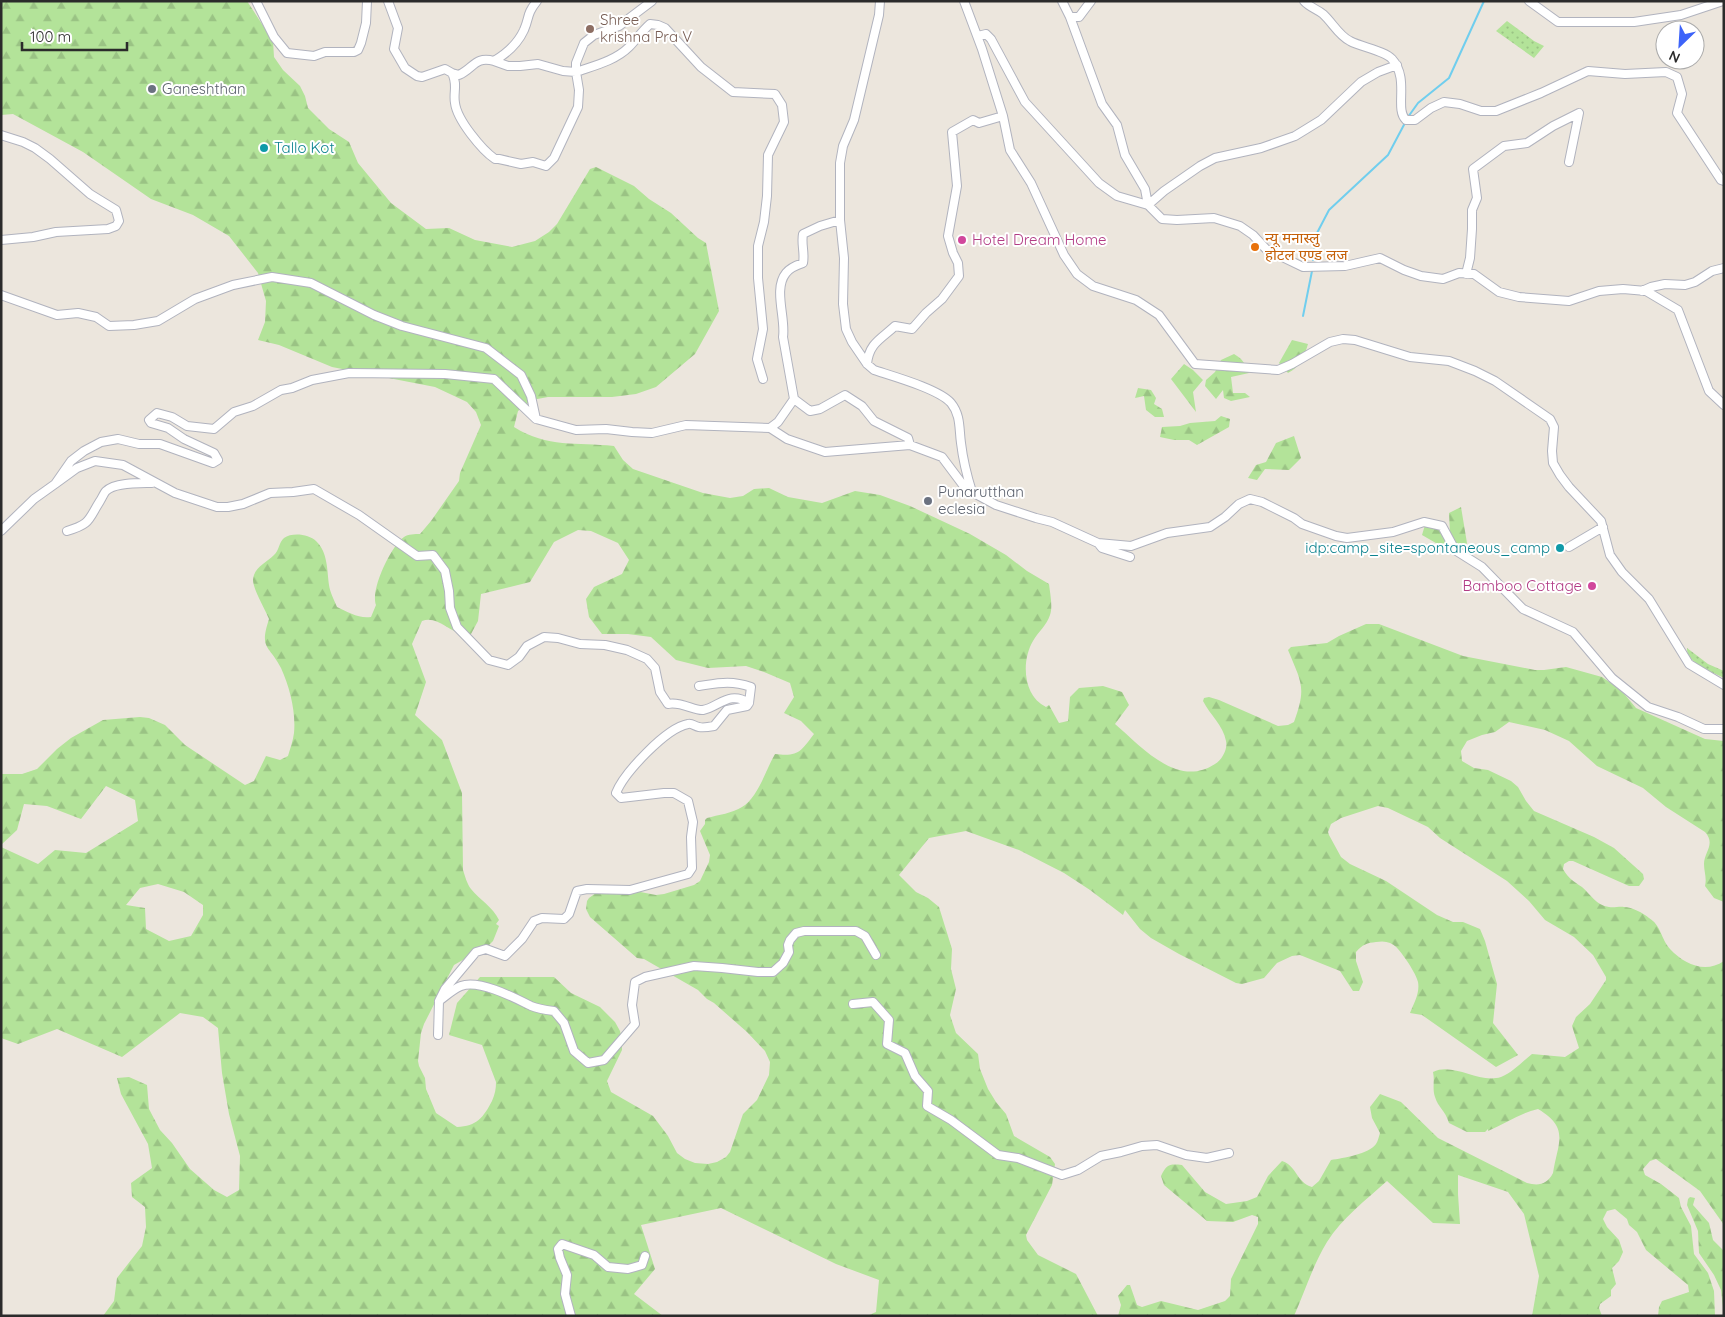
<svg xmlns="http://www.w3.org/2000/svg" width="1725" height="1317" font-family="Quicksand,'Noto Sans Devanagari',sans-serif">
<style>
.grass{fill:url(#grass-dots)}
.forest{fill:url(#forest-firs);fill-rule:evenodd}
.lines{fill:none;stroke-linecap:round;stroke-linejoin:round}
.stream{stroke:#70ceee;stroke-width:2}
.minor-casing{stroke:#b1b3be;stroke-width:10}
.minor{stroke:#fff;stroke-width:8}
.education-dot{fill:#8d6e63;stroke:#fff;stroke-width:2}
.worship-dot{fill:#6b7280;stroke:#fff;stroke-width:2}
.culture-dot{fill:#0f9aa8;stroke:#fff;stroke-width:2}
.hotel-dot{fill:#d1479c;stroke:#fff;stroke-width:2}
.food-dot{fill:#e8710a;stroke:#fff;stroke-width:2}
.labels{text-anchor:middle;stroke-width:4;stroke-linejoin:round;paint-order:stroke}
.education-label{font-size:15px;fill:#785e54;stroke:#fff;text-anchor:start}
.worship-label{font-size:15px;fill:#5b616d;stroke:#fff;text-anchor:start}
.culture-label{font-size:15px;fill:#0d838f;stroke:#fff;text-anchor:start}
.food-label{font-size:15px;fill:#c56008;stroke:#fff;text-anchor:start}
.hotel-label{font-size:15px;fill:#b23c85;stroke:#fff;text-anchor:start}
</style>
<defs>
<pattern id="grass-dots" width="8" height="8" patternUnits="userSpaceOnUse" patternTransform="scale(1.25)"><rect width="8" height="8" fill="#b3e399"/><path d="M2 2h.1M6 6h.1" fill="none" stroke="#9ac384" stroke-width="1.8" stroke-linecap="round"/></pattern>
<pattern id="forest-firs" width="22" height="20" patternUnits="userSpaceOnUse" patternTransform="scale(1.25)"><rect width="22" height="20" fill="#b3e399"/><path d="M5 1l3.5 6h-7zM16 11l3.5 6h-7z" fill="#9ac384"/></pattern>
</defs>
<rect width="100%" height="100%" fill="#ece6dd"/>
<!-- grass -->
<path class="grass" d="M1507 21 1534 41 1544 46 1534 58 1496 31Z
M1687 648 1708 664 1724 671V678C1712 672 1686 663 1687 648Z"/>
<!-- forest -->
<path class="forest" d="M1 1H247L273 41 274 57 283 70 300 86 305 96 308 108 329 129 349 142 358 163 391 203 426 229 449 228 475 240 512 247 535 241 549 232 557 224 590 169 596 167 634 186 649 199 671 213 698 238 706 243 719 311 695 354 656 387 636 394 612 397H548L532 400 518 411 514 427C548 448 576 442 614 446L623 460 633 469 703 493 730 498 743 496 754 489 769 488 788 497 822 503 855 491 880 495 910 506 970 534 1006 555 1027 571 1049 584C1050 593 1053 607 1050 615 1047 625 1038 632 1033 641 1021 661 1023 696 1046 707L1049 705 1059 723 1068 721 1070 697 1079 688 1103 686 1122 692 1129 705 1115 724C1141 746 1177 789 1215 764 1222 760 1228 749 1226 741 1223 725 1210 715 1203 701L1204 698 1209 697 1219 700 1278 726 1288 725 1294 722C1307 687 1301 682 1288 650L1291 647 1327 643 1339 636 1366 624H1379L1463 656 1535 670H1544L1566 667 1602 677 1621 690 1636 708 1705 739 1724 741V902L1714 898 1705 886C1707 878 1704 872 1704 864 1704 852 1716 844 1705 832L1666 807 1643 788 1597 766 1569 741 1545 730 1509 722 1495 732 1482 735 1467 741 1461 751 1462 761 1474 768 1488 770 1511 781 1518 787 1526 801 1534 811 1594 837 1614 848 1643 874 1644 879 1639 886H1629L1573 861H1569L1564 864 1563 869C1569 879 1573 881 1582 887 1591 895 1596 905 1609 907 1614 908 1620 906 1624 907 1632 907 1643 913 1649 918 1661 925 1661 939 1670 949 1684 964 1705 974 1724 961V1225L1700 1191 1656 1159 1650 1161 1643 1169 1645 1175 1661 1184 1679 1198 1681 1207 1691 1226 1694 1254 1708 1273 1714 1291 1715 1316H1658L1659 1307 1662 1301 1689 1292 1688 1285 1646 1250 1637 1232 1629 1225 1627 1219 1615 1209 1607 1211 1603 1219 1607 1227 1619 1240 1623 1252 1619 1261 1612 1268 1616 1284 1611 1290V1296L1600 1304 1599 1308 1602 1316H1532L1539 1276 1524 1214 1508 1192 1458 1175V1194L1460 1224 1433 1223 1387 1181C1366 1200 1342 1218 1327 1242 1313 1265 1305 1291 1294 1316H1118L1121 1305 1118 1296 1127 1285H1130L1137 1305 1142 1307 1161 1301 1198 1310 1225 1301 1230 1296 1231 1279 1258 1224V1217L1252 1215 1233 1222 1207 1221 1164 1185 1161 1176C1167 1164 1169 1164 1182 1165L1205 1192 1226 1204 1247 1201 1257 1197 1268 1176 1282 1161C1297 1166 1296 1182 1312 1187L1319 1181 1331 1160C1343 1158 1369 1154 1376 1144 1378 1141 1379 1136 1380 1133L1372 1118 1370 1107 1380 1094 1401 1102 1438 1138 1527 1183C1538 1186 1547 1185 1553 1173 1558 1142 1570 1128 1538 1109 1520 1113 1505 1124 1488 1131V1129L1485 1132H1467L1449 1123C1445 1110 1438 1107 1435 1097 1432 1088 1435 1081 1433 1072 1454 1062 1478 1084 1501 1077 1512 1073 1523 1061 1532 1054L1565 1057 1579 1048 1572 1026 1576 1017 1590 1004 1606 980V977L1593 955 1574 937 1545 920 1529 901 1507 881 1440 838 1428 827 1388 808 1378 806 1341 818 1331 824 1328 832 1329 835 1341 857 1350 864 1386 881 1437 915 1453 922H1463L1480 929 1485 941 1497 984 1493 1023 1518 1055 1496 1067 1422 1015 1410 1013C1414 1003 1420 993 1418 982 1416 975 1411 967 1407 961 1398 948 1393 939 1376 942 1367 943 1363 944 1356 952V961L1363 982 1359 991H1353L1340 971 1300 955 1292 956 1277 963 1264 978 1242 984 1236 983 1179 954 1151 938 1140 929 1125 910 1123 915 1090 890 1064 873 1019 850 966 831 929 838 899 875 916 892 928 898 939 907 952 949 951 969 956 989 950 1015 956 1033 978 1054 980 1069 988 1089 996 1102 1006 1114 1014 1136 1050 1157 1055 1164 1052 1185 1026 1235 1027 1240 1038 1255 1076 1274 1098 1316H867L876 1312 879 1280 836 1264 721 1208 641 1225 655 1269 634 1294 663 1316H103L114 1301 117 1278 142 1246 146 1227 145 1207 132 1197 131 1183 152 1168 148 1144 121 1094 117 1078 129 1077 147 1085 149 1109 160 1130 172 1143 190 1169 214 1190 227 1197 239 1190 240 1156 229 1114 222 1073 218 1028 203 1017 180 1013 122 1057 57 1029 18 1044 1 1038V847L38 864 55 850 86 853 138 821 135 800 106 786 81 819 47 806 24 804 17 830 1 845V774H22L37 769 57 749 71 738 103 720 140 717 149 718 165 725 185 745 245 785 254 781 266 756 280 760 288 756C290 749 293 741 294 733 296 712 290 688 281 668 269 644 259 650 269 619 265 609 253 589 253 580 254 567 266 563 274 555 279 551 279 542 284 538 292 532 309 534 316 541 328 552 327 571 329 585 330 592 334 600 337 607 348 612 359 619 371 617L376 605C370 590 391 546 404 537 408 534 415 534 420 534L431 521 459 481 460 473 481 425 476 412 467 402 435 387 332 367 279 345 258 340 265 322 266 301 258 273 229 236 193 215 151 199 83 152 13 114 1 115ZM578 530 591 531 618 543 629 560 622 574 594 587 586 599 589 617 602 634H628L651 637 676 660 708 668 746 666 764 672 790 683 794 697 784 713 801 721 814 734C801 751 799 757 775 754 766 769 758 798 742 807 733 813 718 815 707 818L705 820V824L700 831 710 855 709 862 700 881 694 885 664 894 656 895 630 890H600L589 898 587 901 586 909 590 917 637 958 644 959 684 982 698 990 707 999 714 1003 747 1032 765 1051 770 1062 769 1075 757 1100 743 1114 730 1152 726 1157 717 1162 708 1164 695 1163 685 1159 677 1153 668 1136 653 1116 611 1092 607 1081 622 1050V1040L620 1031 615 1022 600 1007 571 993 554 977H480L457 1003 449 1035 482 1045 496 1082C496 1089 495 1094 492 1101 483 1118 477 1126 457 1127L436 1113 426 1089 425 1078 419 1066 418 1061 421 1033 424 1024 454 965 489 945 493 941 499 926 496 924 499 920C493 907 480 900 471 889 467 884 465 876 463 870L462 793 442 740 415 715 426 682 412 644 422 621C437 615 449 632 463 634 465 635 468 634 471 634L478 621 481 594 530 582 554 542ZM158 884 184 892 203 905V915L191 936 169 941 146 929 145 908 126 905 140 888Z
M1292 340 1308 344C1304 357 1300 367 1288 373L1279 363Z
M1234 354C1243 359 1245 364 1249 373L1231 377 1233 393H1245L1250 397 1231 401 1224 398 1223 390 1216 399 1205 386 1206 380 1215 372 1221 360Z
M1184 364 1193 370 1203 380 1193 392 1196 412 1171 379Z
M1138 388 1151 390 1156 398 1154 404 1162 409 1164 417H1155L1146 410 1144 396 1135 398Z
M1221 416 1230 419 1229 427 1197 445 1189 440H1174L1160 437 1162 427 1180 426 1190 423 1215 421Z
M1294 436 1301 458 1289 470 1265 469 1257 480 1248 478 1256 465 1266 462 1276 443Z
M1461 507 1467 543 1463 550 1441 546 1422 535 1425 525 1437 526 1450 534 1449 513Z
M1690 1197 1695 1198 1693 1205 1709 1223 1713 1240 1724 1251V1316L1721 1290 1714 1275 1699 1253 1698 1231 1687 1205 1688 1199Z"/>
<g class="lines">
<!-- stream -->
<path class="stream" d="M1408 117 1418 103 1449 78 1484 1
M1313 260 1317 233 1329 210 1388 155 1406 121
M1303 316 1312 271"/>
<defs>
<path id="minor" d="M256 1 274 37 287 53 314 56 325 52H354L358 50 361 43 366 23 367 1
M388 1 398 28 394 49 405 68 417 76 422 77 445 69 452 73C458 84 453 93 455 103 457 120 482 150 495 159H499L521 164 533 162 546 166 554 158 578 107 579 90 576 72C593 66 615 61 629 47 636 40 642 31 650 24L658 25 665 28 701 67 733 92 775 94 782 105 784 122 768 155 767 196 764 222 758 246V278L763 329 757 359 763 379
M880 1 879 15 854 120 843 146 840 163V220L844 258 843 304 846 329 852 342 867 364 874 370C892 376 939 389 951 403 961 415 959 430 961 443 963 460 967 476 972 492
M964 1 982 49 1003 116 1010 150 1031 183 1064 255 1077 274 1093 286 1136 300 1159 315 1195 364 1278 370 1292 364 1330 342 1343 339 1355 340 1410 357 1449 361 1475 371 1495 381 1550 419 1554 427 1552 451 1553 463 1560 475 1569 487 1601 521 1610 555 1622 572 1649 599 1689 664 1724 685
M1062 1 1070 17 1102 104 1117 125 1125 155 1145 189 1148 205
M1304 1C1309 7 1317 9 1323 14 1332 22 1339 36 1350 41 1361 47 1385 51 1392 59 1410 79 1394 109 1406 120H1415L1431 108 1444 102 1460 104 1481 111H1496L1541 93 1588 71 1625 74 1666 72 1677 77 1682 94 1677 113 1721 180 1724 181
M1529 1 1558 22H1634L1681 15 1723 1
M1070 17H1079L1091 1
M978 36 986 34 991 39 1025 102 1099 183 1117 196 1148 205 1162 219 1177 220 1214 218 1240 226 1253 235 1266 249 1303 267 1345 266 1380 258 1404 270 1421 276 1443 279 1459 273 1474 274 1499 292 1519 297 1569 301 1599 291 1623 289 1646 291 1678 310 1709 391 1724 405
M494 61 508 66H520L538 64 563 71 576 72V63L584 43 594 35 619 26 652 1
M452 73 459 75C474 68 475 56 494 61 506 54 518 43 524 30 530 16 526 15 537 1
M1 135 23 142 35 148 50 159 90 194 116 210 119 221 116 226 108 229 56 232 33 237 1 240
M1148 205 1164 191 1200 166 1215 158 1261 148 1295 136 1321 120 1361 82 1378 72 1397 65
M1466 274 1470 258 1472 229V210L1477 198 1473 169 1504 146 1527 143 1553 126 1579 113 1569 162
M1642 291 1651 287 1665 284 1685 285 1695 282 1712 271 1724 268
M1 295 57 315 78 313 96 317 109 326 134 325 158 321 195 299 233 285 272 277 311 283 374 315 402 326 486 348 521 375 531 396 536 419 576 430 606 429 632 432 652 433 686 425 770 428 787 439 825 452 910 445 942 457 963 485 972 492 996 505 1036 518 1052 522 1098 543 1131 546 1167 533 1210 527 1225 517 1239 504 1250 499 1262 502 1294 518 1302 524 1336 536 1347 538 1393 532 1424 522 1442 526 1455 550 1482 567 1523 609 1573 632 1612 678 1648 707 1678 717 1704 729H1724
M867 364C869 343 881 339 895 326L912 329 926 313 942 299 959 276 958 263 953 253 948 236 957 186 952 132 973 120 979 123 1003 116
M794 399 810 411 820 409 845 395 862 406 874 421 908 438 910 445
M770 428 778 422 794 399 783 337C786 318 773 289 786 273 789 269 797 265 803 263 805 253 801 244 803 234L820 226 840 220
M55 484 77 468 95 461 123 465 175 493 217 507H228L243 504 270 493 293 492 314 489 359 515 417 556 433 555 445 571 449 591 450 608 457 627 489 660 508 665 519 657 527 646 544 637 558 638 580 644 605 645 627 650 647 659 655 668 660 692 668 704C680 701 695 711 703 710 719 707 729 690 749 703L747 706 727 710 714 726C709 727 703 728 699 727 694 726 692 723 688 724 666 728 624 773 616 793L621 798 664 793H674L688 801 693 822 691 837 692 868 688 874 630 890 587 889 577 891 569 914 564 919 542 918 534 921 522 939 505 956 486 949 476 952 445 989 439 1001
M1 531 34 499 55 484 71 461 84 451 101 442 118 439 139 444H160L213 463 218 460 214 453 184 439 168 428 151 423 149 420 157 413 172 417 187 426 214 429 234 412 253 406 281 390 292 388 312 380 349 373 445 374 494 379 536 419
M67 531C91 524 88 520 100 501 102 498 104 493 106 491 115 482 140 483 152 483
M1098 543 1102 548 1130 557
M1569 547 1603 527
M699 686C719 683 731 680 751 687L749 703
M853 1004 873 1002 889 1020 887 1044 905 1053 915 1076 928 1091 927 1106 951 1120 998 1155 1018 1158 1062 1175 1078 1170 1101 1156 1121 1152 1142 1146 1157 1145 1186 1155 1207 1158 1229 1153
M438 1035 439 1001C446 996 453 989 461 986 479 979 515 998 531 1006 538 1009 546 1010 554 1011L564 1023 574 1051 588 1063 604 1060 635 1024 632 1005 635 982 645 977 694 966 722 968 758 972H773L783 963 789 952 788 945 790 940 796 933 804 931H856L865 936 876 955
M571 1316 565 1294 567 1275 560 1258 558 1249 562 1244 594 1255 608 1267 628 1269 642 1265 645 1256"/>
</defs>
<!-- minor casing -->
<use href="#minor" class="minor-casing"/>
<!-- minor -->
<use href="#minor" class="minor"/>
</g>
<!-- markers -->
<circle class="education-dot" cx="590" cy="29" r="5"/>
<g class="worship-dot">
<circle cx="152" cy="89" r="5"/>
<circle cx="928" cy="501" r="5"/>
</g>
<g class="culture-dot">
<circle cx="264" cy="148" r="5"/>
<circle cx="1560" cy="548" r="5"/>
</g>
<g class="hotel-dot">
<circle cx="962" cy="240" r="5"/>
<circle cx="1592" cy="586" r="5"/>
</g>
<circle class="food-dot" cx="1255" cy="247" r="5"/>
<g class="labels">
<!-- education labels -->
<g class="education-label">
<text x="600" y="25">Shree<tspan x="600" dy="17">krishna Pra V</tspan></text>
</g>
<!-- worship labels -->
<g class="worship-label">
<text x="162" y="94">Ganeshthan</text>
<text x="938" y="497">Punarutthan<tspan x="938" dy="17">eclesia</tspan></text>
</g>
<!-- culture labels -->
<g class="culture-label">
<text x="274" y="153">Tallo Kot</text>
<text x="1550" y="553" text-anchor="end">idp:camp_site=spontaneous_camp</text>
</g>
<!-- food labels -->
<g class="food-label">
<text x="1265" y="243">न्यू मनास्लु<tspan x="1265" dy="17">होटल एण्ड लज</tspan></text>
</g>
<!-- hotel labels -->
<g class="hotel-label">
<text x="972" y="245">Hotel Dream Home</text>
<text x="1582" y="591" text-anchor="end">Bamboo Cottage</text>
</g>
</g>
<!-- border -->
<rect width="1725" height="1317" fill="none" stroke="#2b2b2b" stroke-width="5"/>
<!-- north arrow -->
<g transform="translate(1680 45) rotate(205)"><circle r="24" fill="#ffffff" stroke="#aaaaaa"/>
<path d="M0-4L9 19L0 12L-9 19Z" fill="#3d63f9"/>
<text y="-8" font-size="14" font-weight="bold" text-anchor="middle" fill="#2b2b2b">N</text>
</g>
<!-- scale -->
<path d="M22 42v8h105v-8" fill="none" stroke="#2b2b2b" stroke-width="2.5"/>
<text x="30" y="42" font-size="15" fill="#2b2b2b" stroke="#ffffff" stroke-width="4" paint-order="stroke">100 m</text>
</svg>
